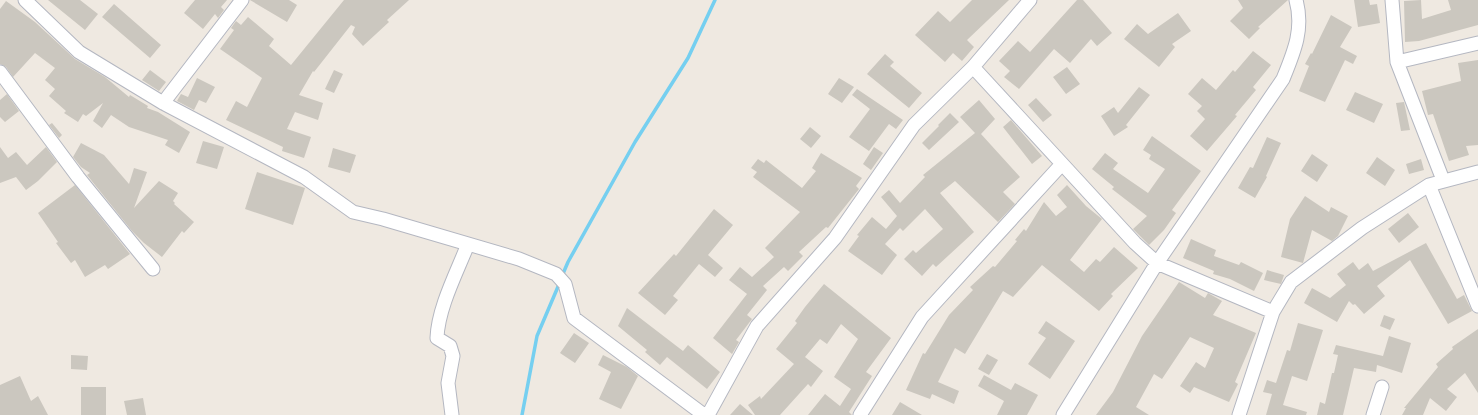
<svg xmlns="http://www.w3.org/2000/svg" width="1478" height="415" font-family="Manrope,sans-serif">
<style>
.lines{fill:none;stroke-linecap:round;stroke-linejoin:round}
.stream{stroke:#75cff0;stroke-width:3.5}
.building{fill:#cbc7bf}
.street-casing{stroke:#b4b7c1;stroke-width:15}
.street{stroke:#fff;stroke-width:13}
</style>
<rect width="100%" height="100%" fill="#efe9e1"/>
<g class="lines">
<!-- stream -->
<path class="stream" d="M562 276 568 262 635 142 688 58 715 0
M522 415 537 336 560 282"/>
</g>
<!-- building -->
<path class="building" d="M48 0H80L98 14 85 30Z
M195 0H227L221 7 224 10 218 18 215 14 203 29 184 13Z
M250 0H289L297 5 287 22Z
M344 0H409L387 20 389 22 363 46 352 34 355 27 351 25 314 72 313 71 299 95 323 103 318 120 295 112 287 129 311 137 304 158 282 151 283 147 226 120 236 101 247 107 262 78 220 49 234 30 231 28 236 21 241 25 248 17 274 39 269 46 291 65Z
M972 0H1009L967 40 974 47 962 61 953 53 945 62 915 35 938 11 950 22Z
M1077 0H1083L1112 33 1097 46 1091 39 1070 63 1054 49 1019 89 1004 77 1010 71 999 61 1018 41 1030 52Z
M1238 0H1288L1258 27 1260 28 1249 39 1230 21 1243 8Z
M1354 0H1369L1370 5 1377 4 1380 23 1358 27Z
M1421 0 1422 19 1451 10 1448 0H1478V25L1419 41 1405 42 1404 1Z
M6 1 35 22 75 59 105 77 129 97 130 95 148 106 147 108 158 112 190 132 179 153 165 145 168 140 129 127 111 115 102 128 93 121 103 103 86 116 83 114 78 122 64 113 66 111 49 96 55 89 45 80 55 68 35 53 13 77 6 67 0 64V9Z
M114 4 161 45 150 58 102 17Z
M1178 13 1191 31 1172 44 1175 47 1159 67 1124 39 1137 24 1148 34Z
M1331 15 1352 27 1340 47 1357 56 1353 64 1345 60 1325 102 1299 91 1309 66 1305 64 1311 53 1312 54Z
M1253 51 1271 65 1253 87 1256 90 1235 115 1237 116 1207 151 1190 136 1205 119 1197 111 1202 106 1188 94 1202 78 1216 90 1233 70 1235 72Z
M885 54 894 62 890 66 922 93 909 108 867 74Z
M1478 60V145L1466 146 1469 155 1449 161 1433 114 1428 115 1422 91 1461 81 1458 63Z
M1067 67 1080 84 1066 94 1053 77Z
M150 70 166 82 159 91 142 80Z
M334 70 343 74 334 93 325 89Z
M197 78 215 87 206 103 199 100 194 110 177 101 181 94 188 97Z
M839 78 854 87 842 103 828 94Z
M1139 87 1150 95 1126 125 1128 127 1114 136 1101 116 1114 107 1118 113Z
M857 89 903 120 896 129 889 124 869 151 849 137 870 109 852 95Z
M1355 92 1383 104 1374 123 1346 110Z
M7 94 19 111 5 122 0 117V100Z
M1036 98 1052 115 1043 122 1028 105Z
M979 100 995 119 981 134 1020 177 1003 192 1015 204 998 222 955 181 940 193 974 232 936 267 933 264 922 276 904 259 913 250 916 253 943 229 925 209 903 231 900 228 885 244 897 255 882 275 848 251 859 236 857 235 872 217 886 229 897 216 881 197 889 190 900 203 925 177 923 175 975 133 960 117Z
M1404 102 1410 130 1401 131 1396 103Z
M950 113 959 122 929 150 922 143 939 126 938 125Z
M1011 120 1042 156 1032 164 1003 127Z
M52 123 62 135 59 138 49 125Z
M810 127 821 136 811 148 800 139Z
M1152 136 1201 171 1172 210 1176 213 1164 230 1149 245 1133 229 1147 216 1112 189 1114 187 1092 169 1105 153 1118 163 1113 169 1148 193 1165 169 1149 159 1151 155 1143 150Z
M1267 137 1281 143 1266 176 1267 177 1255 198 1238 188 1250 167 1253 168Z
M203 141 224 147 217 169 196 163Z
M81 143 104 155 129 184 134 168 147 172 134 208 159 181 178 193 173 201 175 203 174 204 194 222 184 233 182 231 162 257 144 243 132 231 87 175 90 173 81 167 73 157Z
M0 147 8 158 16 152 27 165 46 147 57 162 38 181 26 190 16 177 0 183Z
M874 147 883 153 871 170 863 164Z
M333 148 356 155 350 173 328 167Z
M821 153 862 178 856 186 859 189 828 228 826 227 799 252 803 256 788 271 784 267 763 286 767 290 747 315 752 319 736 340 739 342 732 354 713 338 747 294 729 280 740 267 752 277 774 257 765 248 800 212 753 177 757 172 751 168 758 159 764 163 766 160 802 188 816 171 812 168Z
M1312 154 1328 165 1317 182 1301 171Z
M1377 157 1395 170 1385 186 1366 173Z
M1421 159 1424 170 1409 174 1406 164Z
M257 172 305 188 293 225 245 209Z
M75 185 130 254 108 269 105 265 85 277 75 260 71 263 56 243 58 242 38 213Z
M1067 185 1086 206 1102 219 1070 260 1084 272 1096 259 1100 262 1114 247 1138 268 1111 294 1113 296 1099 311 1042 265 1013 297 1003 291 965 354 955 348 938 382 959 391 954 404 932 394 930 399 906 390 923 353 925 354 949 315 973 290 970 287 993 266 995 267 1017 241 1015 240 1024 229 1026 231 1044 202 1056 216 1067 207 1057 195Z
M1305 196 1329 212 1331 207 1348 216 1338 236 1332 241 1312 230 1303 263 1281 257 1290 219Z
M714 209 733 225 708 255 723 268 715 277 699 264 673 296 678 300 665 315 638 293 674 254 676 256Z
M1408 213 1419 227 1399 243 1388 229Z
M1191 239 1216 250 1214 256 1239 265 1241 262 1263 273 1254 291 1230 279 1213 274 1214 271 1183 258Z
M1426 243 1457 299 1464 295 1472 311 1448 324 1410 260 1377 286 1385 296 1364 314 1355 304 1353 305 1349 301 1337 322 1304 303 1312 288 1330 298 1346 285 1337 274 1353 262 1359 270 1368 263 1373 271Z
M1267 270 1284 275 1281 284 1264 280Z
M1179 282 1205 298 1208 293 1222 301 1213 315 1256 333 1235 382 1238 384 1229 402 1194 387 1190 393 1180 386 1196 362 1205 368 1214 348 1190 337 1162 379 1154 374 1136 407 1149 415H1096L1113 392 1142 336Z
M824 284 891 338 866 372 872 376 849 412 852 415H808L825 394 840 406 851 389 834 377 858 339 841 324 827 344 820 339 805 357 823 371 811 387 808 384 780 415H755L748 405 760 396 761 399 794 364 776 349 797 323 795 321 805 307Z
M627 308 683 351 688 345 720 372 707 389 667 357 660 365 645 352 647 350 618 326Z
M1384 315 1395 319 1390 330 1380 326Z
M1046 321 1075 341 1050 379 1028 364 1046 338 1038 333Z
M1298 323 1323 330 1307 381 1292 376 1283 405 1307 412 1306 415H1266L1272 394 1263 392 1267 380 1276 383 1287 350 1290 351Z
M1478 329V393L1465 373 1447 389 1457 397 1446 411 1430 398 1423 415H1402L1406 408H1404L1438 367 1436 364 1453 349 1452 347Z
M574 333 589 343 575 363 560 353Z
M1389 336 1411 343 1402 373 1377 365 1376 372 1354 368 1343 415H1317L1320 402 1325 404 1332 373H1334L1338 355 1333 354 1336 345 1383 356Z
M987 354 998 360 989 375 978 369Z
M71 355 88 356 87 370 71 369Z
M603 355 627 367 638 376 621 409 599 399 611 372 598 365Z
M984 375 1011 390 1015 383 1038 395 1027 415H997L1004 401 978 386Z
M20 376 31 401 38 396 48 415H0V385Z
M81 387H106V415H81Z
M143 398 146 415H127L124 401Z
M900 402 922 415H892Z
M740 404 753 415H730Z"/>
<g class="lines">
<defs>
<path id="street" d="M25 0 79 52 163 103 304 177 353 212 383 219 519 259 556 274 565 284 574 318 704 415
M1392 0 1397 62 1443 180
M1397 62 1478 43
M973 67 1135 243 1157 263 1273 312
M0 72 78 177 153 269
M163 103 242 0
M1429 185 1478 306
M452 415 448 383 453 356 450 346 437 338C438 308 457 272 468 244
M708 415 757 326 835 238 914 125 973 67 1030 0
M860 415 922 317 1061 165
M1063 415 1157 263 1283 79C1294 52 1304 29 1296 0
M1239 415 1273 312 1291 282 1362 228 1429 185 1478 172
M1373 415 1382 387"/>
</defs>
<!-- street casing -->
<use href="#street" class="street-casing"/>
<!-- street -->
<use href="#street" class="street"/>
</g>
</svg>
